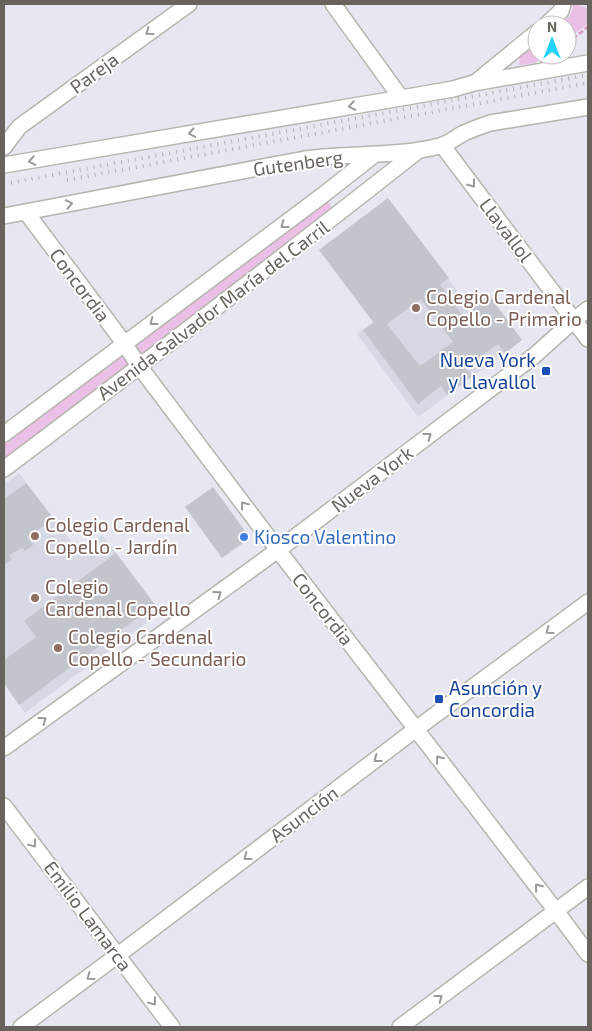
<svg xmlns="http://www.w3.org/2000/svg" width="592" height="1031" font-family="'Exo 2',sans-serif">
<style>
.education{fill:#d6d9e3}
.green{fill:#eac0e6}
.building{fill:#c2c5cc;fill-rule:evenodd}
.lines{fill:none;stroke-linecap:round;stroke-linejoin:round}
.minor-casing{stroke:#b6b5ae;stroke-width:18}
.path{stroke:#d69ec2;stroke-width:3;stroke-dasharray:5 2.5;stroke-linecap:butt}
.minor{stroke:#fff;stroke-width:15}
.rail{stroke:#b3b2b0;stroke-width:4;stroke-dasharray:1 6;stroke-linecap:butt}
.oneway{stroke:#9c9a96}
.education-dot{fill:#8d6e63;stroke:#fff;stroke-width:2}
.transit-dot{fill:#1a4fb4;stroke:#fff;stroke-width:2}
.shop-dot{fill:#3f7fe0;stroke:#fff;stroke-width:2}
.labels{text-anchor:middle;stroke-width:4;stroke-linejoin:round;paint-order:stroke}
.street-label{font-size:19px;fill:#67645d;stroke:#fff}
.education-label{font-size:19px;fill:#785e54;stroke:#fff;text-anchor:start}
.transit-label{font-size:19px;fill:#164399;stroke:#fff;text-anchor:end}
.shop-label{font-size:19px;fill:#366cbe;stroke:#fff;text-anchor:start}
</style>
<rect width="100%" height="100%" fill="#e6e7f1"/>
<!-- education -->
<path class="education" d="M388 198 470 308 489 295 522 340 418 417 357 334 373 322 319 250Z
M19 473 79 552 102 535 161 612 25 713 4 683V485Z"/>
<!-- green -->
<path class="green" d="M573 4H576L588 9V24L567 39V25H559C567 19 573 15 573 4Z
M537 42V55H545L535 63 519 65 520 56Z
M323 195 337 215 4 469V434Z"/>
<!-- building -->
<path class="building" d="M388 198 449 278 440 284 471 327 480 320 470 308 489 295 522 340 505 353 498 344 465 368 472 376 447 395 441 386 418 404 363 330 374 323 319 250ZM421 299 453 342 420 366 387 324Z
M26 483 54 519 27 537 33 545 25 551 22 548 9 555 12 560 4 565V499Z
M213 487 250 538 222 558 185 507Z
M116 553 155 605 19 705 4 683V660L36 637 24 621Z"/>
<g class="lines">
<defs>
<path id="minor" d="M333 4 401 98
M546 25 561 11 563 4
M476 82 537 32
M442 145 588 339
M4 147 19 127 189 4
M4 165 401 98 453 89 474 83 588 63
M26 212 124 343 139 366 278 550 556 911 588 954
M4 216 305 159C351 153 395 157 440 146 450 143 456 137 464 133 473 129 481 126 490 123L588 107
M4 434 323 195 374 155
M4 469C143 364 282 258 419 150
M4 748 278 550 534 356 574 320 588 309
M4 806 172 1027
M21 1027 118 955 416 729 588 602
M400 1027 588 887"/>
</defs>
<!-- minor casing -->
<use href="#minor" class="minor-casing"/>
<!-- path -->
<path class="path" d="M567 43 588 27"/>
<!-- minor -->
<use href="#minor" class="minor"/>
<!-- rail -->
<path class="rail" d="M67 180 588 83
M4 184 588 75"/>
</g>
<!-- one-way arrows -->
<defs><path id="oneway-chevron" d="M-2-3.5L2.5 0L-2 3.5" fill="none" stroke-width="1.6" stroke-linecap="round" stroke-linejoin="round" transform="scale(1.25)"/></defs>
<g class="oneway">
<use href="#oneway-chevron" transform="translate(149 32) rotate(144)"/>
<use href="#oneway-chevron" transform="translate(352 106) rotate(170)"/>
<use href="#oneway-chevron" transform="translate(192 133) rotate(170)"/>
<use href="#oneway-chevron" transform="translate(32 161) rotate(170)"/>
<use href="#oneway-chevron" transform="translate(472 184) rotate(53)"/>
<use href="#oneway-chevron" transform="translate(69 204) rotate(-11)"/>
<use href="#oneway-chevron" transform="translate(284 225) rotate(143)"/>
<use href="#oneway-chevron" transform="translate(153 322) rotate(143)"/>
<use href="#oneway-chevron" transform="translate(428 436) rotate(-37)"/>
<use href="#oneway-chevron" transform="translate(244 505) rotate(-127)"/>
<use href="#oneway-chevron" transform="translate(218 594) rotate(-36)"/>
<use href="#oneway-chevron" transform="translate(549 631) rotate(144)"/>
<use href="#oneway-chevron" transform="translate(43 720) rotate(-36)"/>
<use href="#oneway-chevron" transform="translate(377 759) rotate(143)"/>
<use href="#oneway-chevron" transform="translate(439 759) rotate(-128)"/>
<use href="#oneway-chevron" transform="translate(33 844) rotate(53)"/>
<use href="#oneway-chevron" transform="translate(247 857) rotate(143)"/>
<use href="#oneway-chevron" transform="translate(538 887) rotate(-128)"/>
<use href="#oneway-chevron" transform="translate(90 977) rotate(144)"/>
<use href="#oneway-chevron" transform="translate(439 998) rotate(-37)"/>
<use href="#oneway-chevron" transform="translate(153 1002) rotate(53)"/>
</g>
<!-- markers -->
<g class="education-dot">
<circle cx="416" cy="308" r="5"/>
<circle cx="35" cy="536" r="5"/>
<circle cx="35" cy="598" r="5"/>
<circle cx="58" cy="648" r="5"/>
</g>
<g class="transit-dot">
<rect x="541" y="366" width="10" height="10" rx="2.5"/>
<rect x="434" y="694" width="10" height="10" rx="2.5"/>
</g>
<circle class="shop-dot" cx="244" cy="537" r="5"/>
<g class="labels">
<!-- street labels -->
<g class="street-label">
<text transform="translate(94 73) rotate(-36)" y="7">Pareja</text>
<text transform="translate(298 163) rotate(-8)" y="7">Gutenberg</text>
<text transform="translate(506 230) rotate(53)" y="7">Llavallol</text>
<text transform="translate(80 285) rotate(53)" y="7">Concordia</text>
<text transform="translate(213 310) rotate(-37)" y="7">Avenida Salvador María del Carril</text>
<text transform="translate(372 479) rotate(-37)" y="7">Nueva York</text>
<text transform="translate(323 609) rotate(52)" y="7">Concordia</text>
<text transform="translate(304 814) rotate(-37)" y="7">Asunción</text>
<text transform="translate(88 916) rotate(53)" y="7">Emilio Lamarca</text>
</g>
<!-- education labels -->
<g class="education-label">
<text x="426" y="304">Colegio Cardenal<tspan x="426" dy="22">Copello - Primario</tspan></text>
<text x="45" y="532">Colegio Cardenal<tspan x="45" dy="22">Copello - Jardín</tspan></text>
<text x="45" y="594">Colegio<tspan x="45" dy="22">Cardenal Copello</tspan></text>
<text x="68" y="644">Colegio Cardenal<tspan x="68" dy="22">Copello - Secundario</tspan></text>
</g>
<!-- transit labels -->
<g class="transit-label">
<text x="536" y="367">Nueva York<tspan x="536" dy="22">y Llavallol</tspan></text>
<text x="449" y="695" text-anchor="start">Asunción y<tspan x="449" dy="22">Concordia</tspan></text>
</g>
<!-- shop labels -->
<g class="shop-label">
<text x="254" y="544">Kiosco Valentino</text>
</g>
</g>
<!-- border -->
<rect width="592" height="1031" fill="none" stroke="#67645d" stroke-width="10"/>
<!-- north arrow -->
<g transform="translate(552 40)"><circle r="24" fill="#ffffff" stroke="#c2c1be"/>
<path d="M0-4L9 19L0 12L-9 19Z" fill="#24d2f8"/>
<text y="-8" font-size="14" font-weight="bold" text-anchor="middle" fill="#67645d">N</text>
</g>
</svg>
